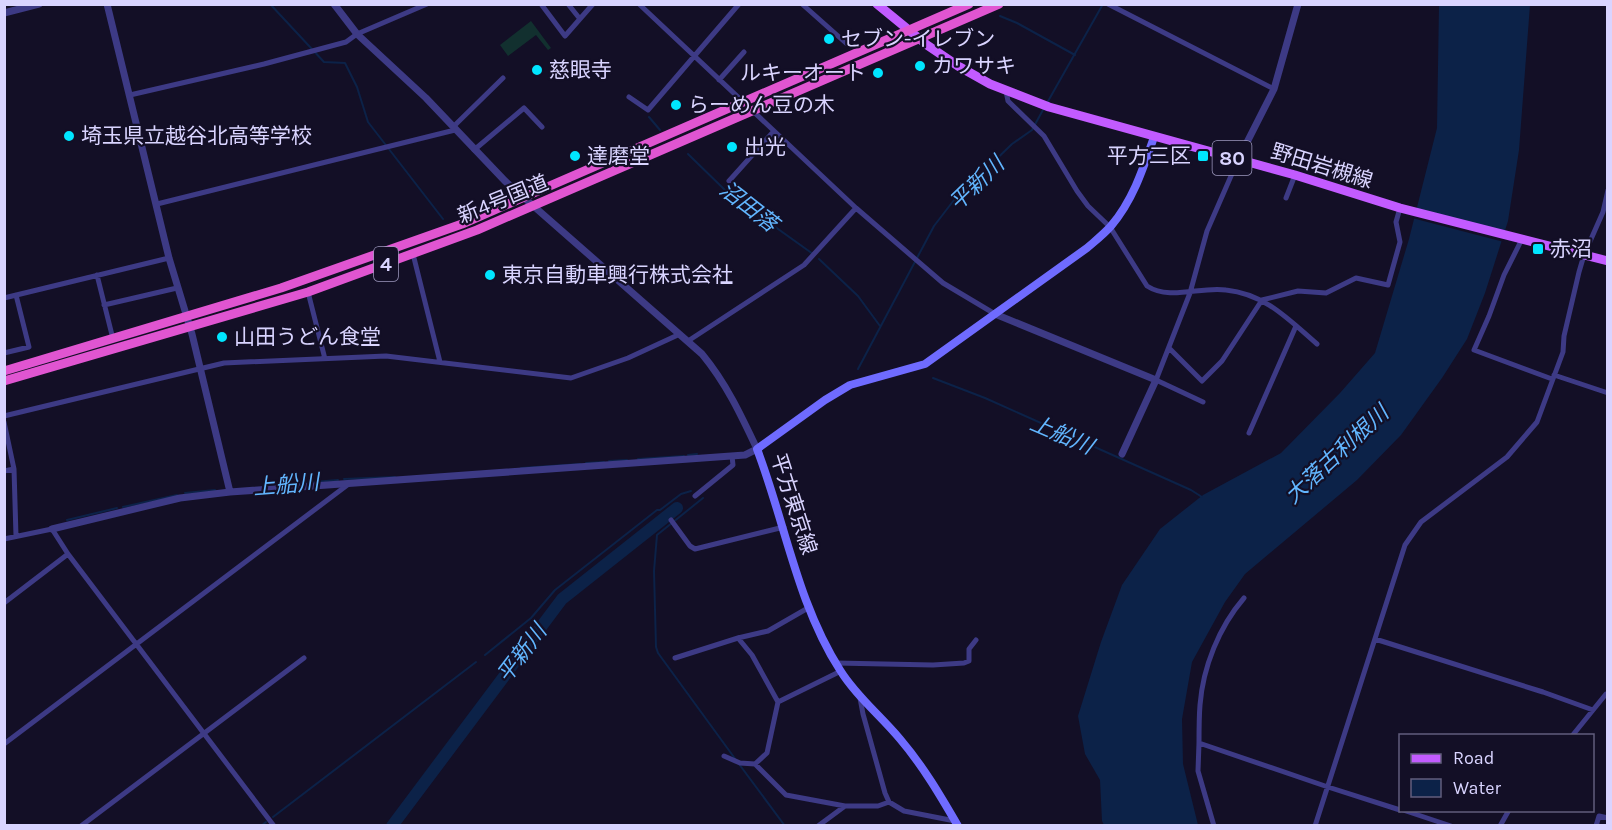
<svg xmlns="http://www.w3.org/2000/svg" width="1612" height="830" font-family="Karla,'Noto Sans JP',sans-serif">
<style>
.green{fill:#12302f}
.water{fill:#0c2248}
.pier{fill:#130f26}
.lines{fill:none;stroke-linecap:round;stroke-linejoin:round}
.stream{stroke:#0c2248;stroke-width:2}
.river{stroke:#0c2248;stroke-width:12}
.minor{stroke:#3d3a85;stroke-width:5}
.tertiary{stroke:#3d3a85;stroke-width:7}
.secondary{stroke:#6f6bff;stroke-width:8}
.primary{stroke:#c25bff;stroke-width:9}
.trunk{stroke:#e055d1;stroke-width:9}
.poi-dot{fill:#00e5ff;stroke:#130f26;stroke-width:2}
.labels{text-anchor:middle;stroke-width:4.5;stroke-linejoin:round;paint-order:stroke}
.shield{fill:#130f26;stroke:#9e99be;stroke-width:1.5}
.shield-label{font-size:20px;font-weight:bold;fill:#d9d4ff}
.poi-label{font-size:21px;fill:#d9d4ff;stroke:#130f26;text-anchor:start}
.street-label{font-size:21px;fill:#d9d4ff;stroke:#130f26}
.water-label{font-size:22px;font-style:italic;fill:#62b6ff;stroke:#130f26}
</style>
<rect width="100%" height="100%" fill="#130f26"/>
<!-- green -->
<path class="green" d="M531 21 551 48 548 50 536 35 508 56 500 45Z"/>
<!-- water -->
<path class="water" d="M1439 5H1530L1519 150 1508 221 1485 293 1467 339 1442 378 1401 435 1357 480 1245 574 1225 602 1192 662 1182 719 1183 764 1198 825H1104L1102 821 1100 780 1085 754 1078 716 1101 642 1122 585 1160 529 1203 495 1281 453 1340 393 1375 353 1409 239 1437 128Z"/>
<!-- pier -->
<path class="pier" d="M1415 209 1507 233 1504 242 1412 218Z"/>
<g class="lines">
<!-- stream -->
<path class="stream" d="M270 4 324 62 345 63 357 87 368 122 443 219
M1000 16 1017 23 1075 55
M1047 103 1103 4
M649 117 660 130
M688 154 728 193 813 254
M819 259 858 296 880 326
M858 369 934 226 954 200 1012 144 1032 130 1044 108
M933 378 985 398 1191 490 1202 497
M688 455 697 454
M638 459 684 456
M609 461 627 460
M586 463 604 462
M521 468 580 464
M344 479 395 477
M266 486 338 480
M185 493 215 490
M703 498 657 535 654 571 656 647 658 653 736 760
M123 507 177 495
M67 520 117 508
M485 655 531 618 555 590 657 510H660L681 494 691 491
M739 764 785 826
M273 817 476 662
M261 826 266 822"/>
<!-- river -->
<path class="river" d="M392 826 562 599 677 508"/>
<!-- minor -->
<path class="minor" d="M541 4 565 36 593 4
M568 4 580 19
M639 4 856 208 943 283 995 314
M802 4 847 44
M1108 4 1274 89
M719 80 744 52
M1006 91 1008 101 1044 136 1077 191 1088 206 1110 227 1147 286C1170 301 1201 286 1226 290 1265 294 1288 319 1317 344
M130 95 264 64 346 42 357 34 427 4
M629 97 648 110 739 4
M453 127 503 78
M474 150 524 108 542 127
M729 181 774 131
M1286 198 1295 175
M157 204 455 130
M1522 239 1504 275 1489 316 1474 350 1552 379
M413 254 440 362
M97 275 113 339
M308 292 325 359
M4 298 169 258
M104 305 177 288
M688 341 804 265 856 208
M1169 348 1202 381 1222 361 1262 300 1298 291 1326 293 1356 278 1388 285 1400 242 1396 222 1400 208
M4 353 29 347 16 295
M1554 375 1608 393
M1203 402 1156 380 1190 293 1207 231 1238 160
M4 416 224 363 386 356 571 378 628 358 680 334
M4 422 14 469 16 536
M1249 433 1296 326
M4 471 14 469
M695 496 733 465 732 456
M671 520 690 546 695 549 784 527
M4 539 52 529 68 554 274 826
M1244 598C1219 627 1203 667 1200 705 1199 717 1199 730 1199 743L1328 787 1400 810
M4 603 68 554
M1375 639 1543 692 1593 710
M675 658 738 638 768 631 808 608
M836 663 933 665 964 663 969 661V649L976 640
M860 698 863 714 885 793 889 802 904 811 955 821
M778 702 841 671
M1572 736 1606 694 1608 695
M1199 743 1198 771 1214 826
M4 744 350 483
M724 756 740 763 755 764 767 753 778 702 752 655 738 638
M755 764 786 795 845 806
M1403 810 1451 826
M81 826 304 658
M818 826 845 806H878L889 802
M1315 826 1405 545 1421 522 1507 457 1537 422 1563 352 1564 336 1579 272 1584 255 1603 212 1608 190
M1500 826 1509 810
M1596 826 1599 816 1608 818"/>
<!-- tertiary -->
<path class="tertiary" d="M107 4 169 258 192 334 230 492
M4 13 39 4
M1238 160 1274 89 1298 4
M995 314 1156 380 1122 454
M52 529 180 498 230 492 745 455 757 449C741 415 726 383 702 354L505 181 426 98 357 34 334 4"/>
<!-- secondary -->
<path class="secondary" d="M958 826C940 795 923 766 900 739 880 715 856 696 840 670 797 603 785 522 757 449L825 400 850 385 925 364 1087 248C1095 241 1104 234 1111 226 1133 200 1143 169 1154 137"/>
<!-- primary -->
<path class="primary" d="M877 4 927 45 958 66 990 84 1049 107 1295 175 1400 208 1608 261"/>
<!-- trunk -->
<path class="trunk" d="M4 371 281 288 462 224 969 4
M4 381 308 292 477 230 999 4"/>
</g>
<!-- markers -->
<g class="poi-dot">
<circle cx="829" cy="39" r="6"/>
<circle cx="920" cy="66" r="6"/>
<circle cx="537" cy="70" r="6"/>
<circle cx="878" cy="73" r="6"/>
<circle cx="676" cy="105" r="6"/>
<circle cx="69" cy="136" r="6"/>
<circle cx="732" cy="147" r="6"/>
<circle cx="575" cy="156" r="6"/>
<rect x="1197" y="150" width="12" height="12" rx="3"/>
<rect x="1532" y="243" width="12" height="12" rx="3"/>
<circle cx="490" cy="275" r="6"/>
<circle cx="222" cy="337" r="6"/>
</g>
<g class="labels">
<!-- shield labels -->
<g class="shield">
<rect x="1212.5" y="141" width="39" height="34" rx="4.5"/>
<rect x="374" y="247" width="24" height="34" rx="4.5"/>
</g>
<g class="shield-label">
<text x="1232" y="165">80</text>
<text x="386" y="271">4</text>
</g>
<!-- poi labels -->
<g class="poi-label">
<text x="841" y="46">セブン-イレブン</text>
<text x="932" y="73">カワサキ</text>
<text x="549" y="77">慈眼寺</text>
<text x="866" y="80" text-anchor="end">ルキーオート</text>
<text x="688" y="112">らーめん豆の木</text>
<text x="81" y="143">埼玉県立越谷北高等学校</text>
<text x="744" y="154">出光</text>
<text x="587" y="163">達磨堂</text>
<text x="1191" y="163" text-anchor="end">平方三区</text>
<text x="1550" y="256">赤沼</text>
<text x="502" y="282">東京自動車興行株式会社</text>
<text x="234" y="344">山田うどん食堂</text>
</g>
<!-- street labels -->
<g class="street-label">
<text transform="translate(1322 166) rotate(17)" y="7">野田岩槻線</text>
<text transform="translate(503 199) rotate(-22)" y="7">新4号国道</text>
<text transform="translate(794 504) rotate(72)" y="7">平方東京線</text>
</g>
<!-- water labels -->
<g class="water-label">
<text transform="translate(976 183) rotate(-44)" y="8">平新川</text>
<text transform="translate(749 206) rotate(38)" y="8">沼田落</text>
<text transform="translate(1062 434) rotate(23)" y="8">上船川</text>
<text transform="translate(1336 454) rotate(-43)" y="8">大落古利根川</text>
<text transform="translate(286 484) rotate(-5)" y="8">上船川</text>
<text transform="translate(521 653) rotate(-53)" y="8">平新川</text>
</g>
</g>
<!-- border -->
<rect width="1612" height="830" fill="none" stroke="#d9d4ff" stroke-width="12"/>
<!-- legend -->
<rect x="1399" y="734" width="195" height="78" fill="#130f26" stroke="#625e7d" stroke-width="1.5"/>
<rect x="1411" y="754" width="30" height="9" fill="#c25bff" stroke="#625e7d" stroke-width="1.5"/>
<text x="1453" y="764" font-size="18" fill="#d9d4ff">Road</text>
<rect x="1411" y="779" width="30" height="18" fill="#0c2248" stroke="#625e7d" stroke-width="1.5"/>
<text x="1453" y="794" font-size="18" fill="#d9d4ff">Water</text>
</svg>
